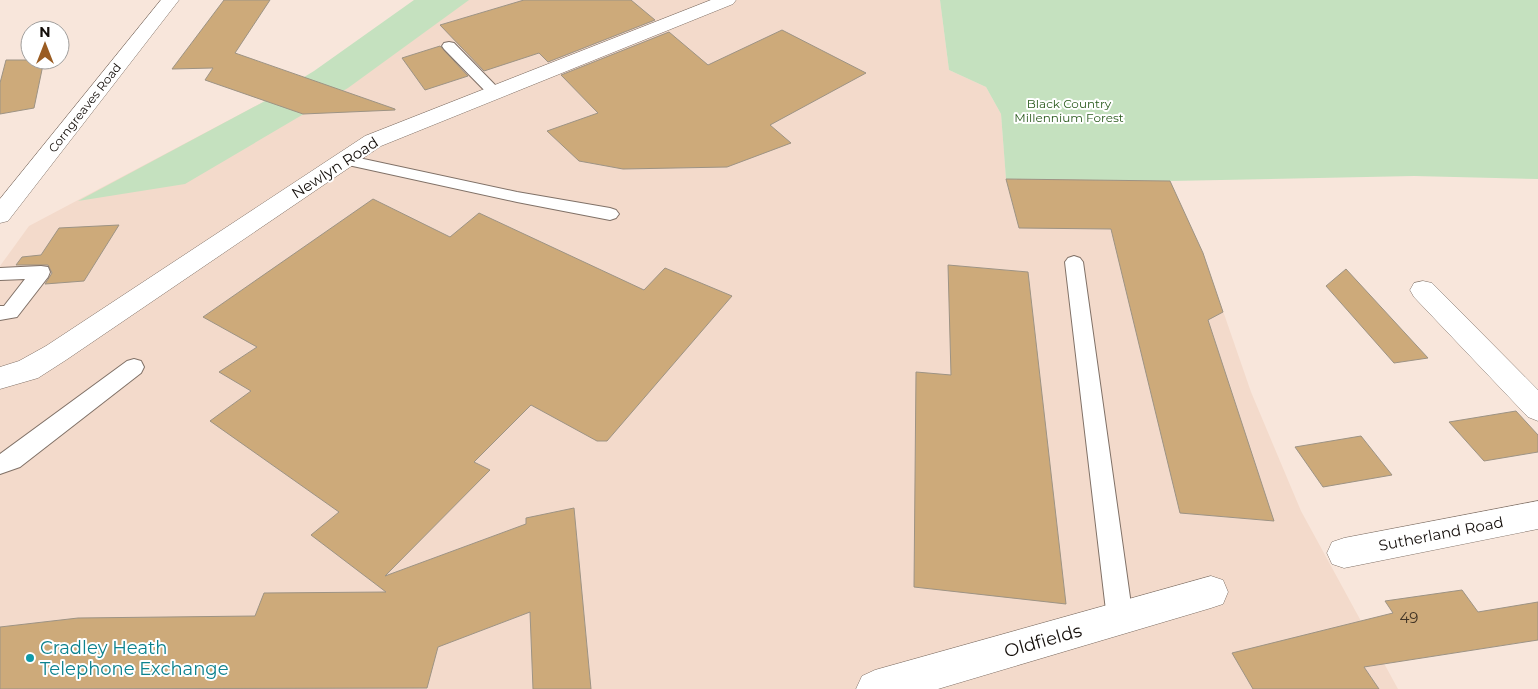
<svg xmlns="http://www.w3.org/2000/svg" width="1538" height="689" font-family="Montserrat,sans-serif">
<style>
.built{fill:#f3dacb}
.green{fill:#c5e1bf}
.building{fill:#cdaa7a;stroke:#9d9384}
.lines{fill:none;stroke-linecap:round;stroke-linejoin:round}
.service-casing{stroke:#807167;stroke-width:2}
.minor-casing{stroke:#807167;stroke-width:1}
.secondary-casing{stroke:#807167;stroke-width:1}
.service{fill:#fff;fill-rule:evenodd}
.minor{fill:#fff;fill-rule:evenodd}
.secondary{fill:#fff;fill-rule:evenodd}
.culture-dot{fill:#0f9aa8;stroke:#fff;stroke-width:2}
.labels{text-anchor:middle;stroke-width:4;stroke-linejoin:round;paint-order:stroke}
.far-park-label{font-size:12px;fill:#2a5a1d;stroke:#fff}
.far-street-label{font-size:12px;fill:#140e0a;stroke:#fff}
.street-label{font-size:15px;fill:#140e0a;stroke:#fff}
.near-number-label{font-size:15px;fill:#423526}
.near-street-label{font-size:18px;fill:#140e0a;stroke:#fff}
.near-culture-label{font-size:18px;fill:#0d838f;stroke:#fff;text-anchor:start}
</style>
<rect width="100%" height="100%" fill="#f8e6db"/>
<!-- built -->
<path class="built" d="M450 0H940L949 70 986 87 1001 114 1006 178 1170 181 1193 231 1213 282 1251 392 1301 511 1398 689H0V266L29 226 265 101 305 77Z"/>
<!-- green -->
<path class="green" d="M414 0H469L348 88 185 184 78 201 265 101 314 71Z
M940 0H1538V179L1414 176 1170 181 1006 179 1001 114 986 87 949 70Z"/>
<!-- building -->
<path class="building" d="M224 0H270L235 53 395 109V110L303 114 205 80 213 68 172 69Z
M524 0H631L655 20 548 62 539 53 484 71 440 25Z
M782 30 866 73 770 125 791 143 727 167 623 169 579 161 547 131 598 113 561 75 669 32 708 65Z
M440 46 468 76 425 90 402 58Z
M6 60H44L34 108 0 114V83Z
M1006 179 1170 181 1203 253 1223 312 1208 320 1274 521 1180 513 1111 229 1019 228Z
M373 199 450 237 479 213 644 290 665 268 732 296 607 441H597L531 405 474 462 490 470 385 576 526 524V518L574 508 591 689H533L530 612 438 647 427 688 0 689V627L78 618 255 616 264 593 386 592 311 535 339 512 210 421 251 391 219 372 257 347 203 317Z
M119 225 84 281 45 284 52 273 48 265H16L22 257 41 255 59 228Z
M948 265 1028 272 1066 604 914 587 916 372 951 375Z
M1346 269 1428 358 1394 363 1326 286Z
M1516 411 1538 435V452L1484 461 1449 422Z
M1361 436 1392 475 1323 487 1295 447Z
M1462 590 1478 612 1538 602V640L1364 667 1379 689H1253L1232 653 1393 613 1385 601Z"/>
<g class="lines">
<defs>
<path id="service" d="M449 42 454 43 500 90 502 93 500 96H490L444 49 442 46 444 43Z
M345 155 517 192 610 208 616 210 619 214 616 218 610 220 517 202 339 163 337 160 339 157Z
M1074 256 1080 258 1083 262 1133 619 1129 628 1120 631 1111 628 1107 619 1065 262 1068 258Z
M41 266 48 267 50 272 48 277 17 317 0 320V306H4L25 279 0 280V268Z
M134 359 141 361 144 367 141 373 20 467 0 474V454L127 361Z"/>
<path id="minor" d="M711 0H736L733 4 381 146 66 360 38 378 0 389V367L19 361 46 346 365 136Z
M1423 281 1432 283 1538 390V421L1528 417 1414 297 1410 290 1414 283Z
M1538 501V529L1344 568 1332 564 1327 553 1332 542 1344 538Z
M1211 576 1223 580 1228 592 1223 604 1211 608 938 689H856L862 676 875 670Z"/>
<path id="secondary" d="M161 0H179L8 221 0 223V199Z"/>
</defs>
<!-- service casing -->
<use href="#service" class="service-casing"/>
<!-- minor casing -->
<use href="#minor" class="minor-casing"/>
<!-- secondary casing -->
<use href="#secondary" class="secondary-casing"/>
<!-- service -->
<use href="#service" class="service"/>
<!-- minor -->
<use href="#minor" class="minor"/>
<!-- secondary -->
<use href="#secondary" class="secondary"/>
</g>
<!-- markers -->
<circle class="culture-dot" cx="30" cy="658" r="5"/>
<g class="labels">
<!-- far-park labels -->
<g class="far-park-label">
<text x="1069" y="108">Black Country<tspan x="1069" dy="14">Millennium Forest</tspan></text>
</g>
<!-- far-street labels -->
<g class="far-street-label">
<text transform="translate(85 108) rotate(-52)" y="4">Corngreaves Road</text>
</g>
<!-- street labels -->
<g class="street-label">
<text transform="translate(335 168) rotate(-33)" y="5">Newlyn Road</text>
<text transform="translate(1441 534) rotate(-11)" y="5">Sutherland Road</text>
</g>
<!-- near-number labels -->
<g class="near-number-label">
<text x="1409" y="623">49</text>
</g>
<!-- near-street labels -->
<g class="near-street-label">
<text transform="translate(1043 641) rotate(-16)" y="6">Oldfields</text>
</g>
<!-- near-culture labels -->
<g class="near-culture-label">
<text x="40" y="654">Cradley Heath<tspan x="40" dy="21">Telephone Exchange</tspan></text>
</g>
</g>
<!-- north arrow -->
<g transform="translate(45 45)"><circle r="24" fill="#ffffff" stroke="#a19f9d"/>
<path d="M0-4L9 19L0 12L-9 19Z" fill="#9a5c22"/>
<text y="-8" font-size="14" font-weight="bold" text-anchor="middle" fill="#140e0a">N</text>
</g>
</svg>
